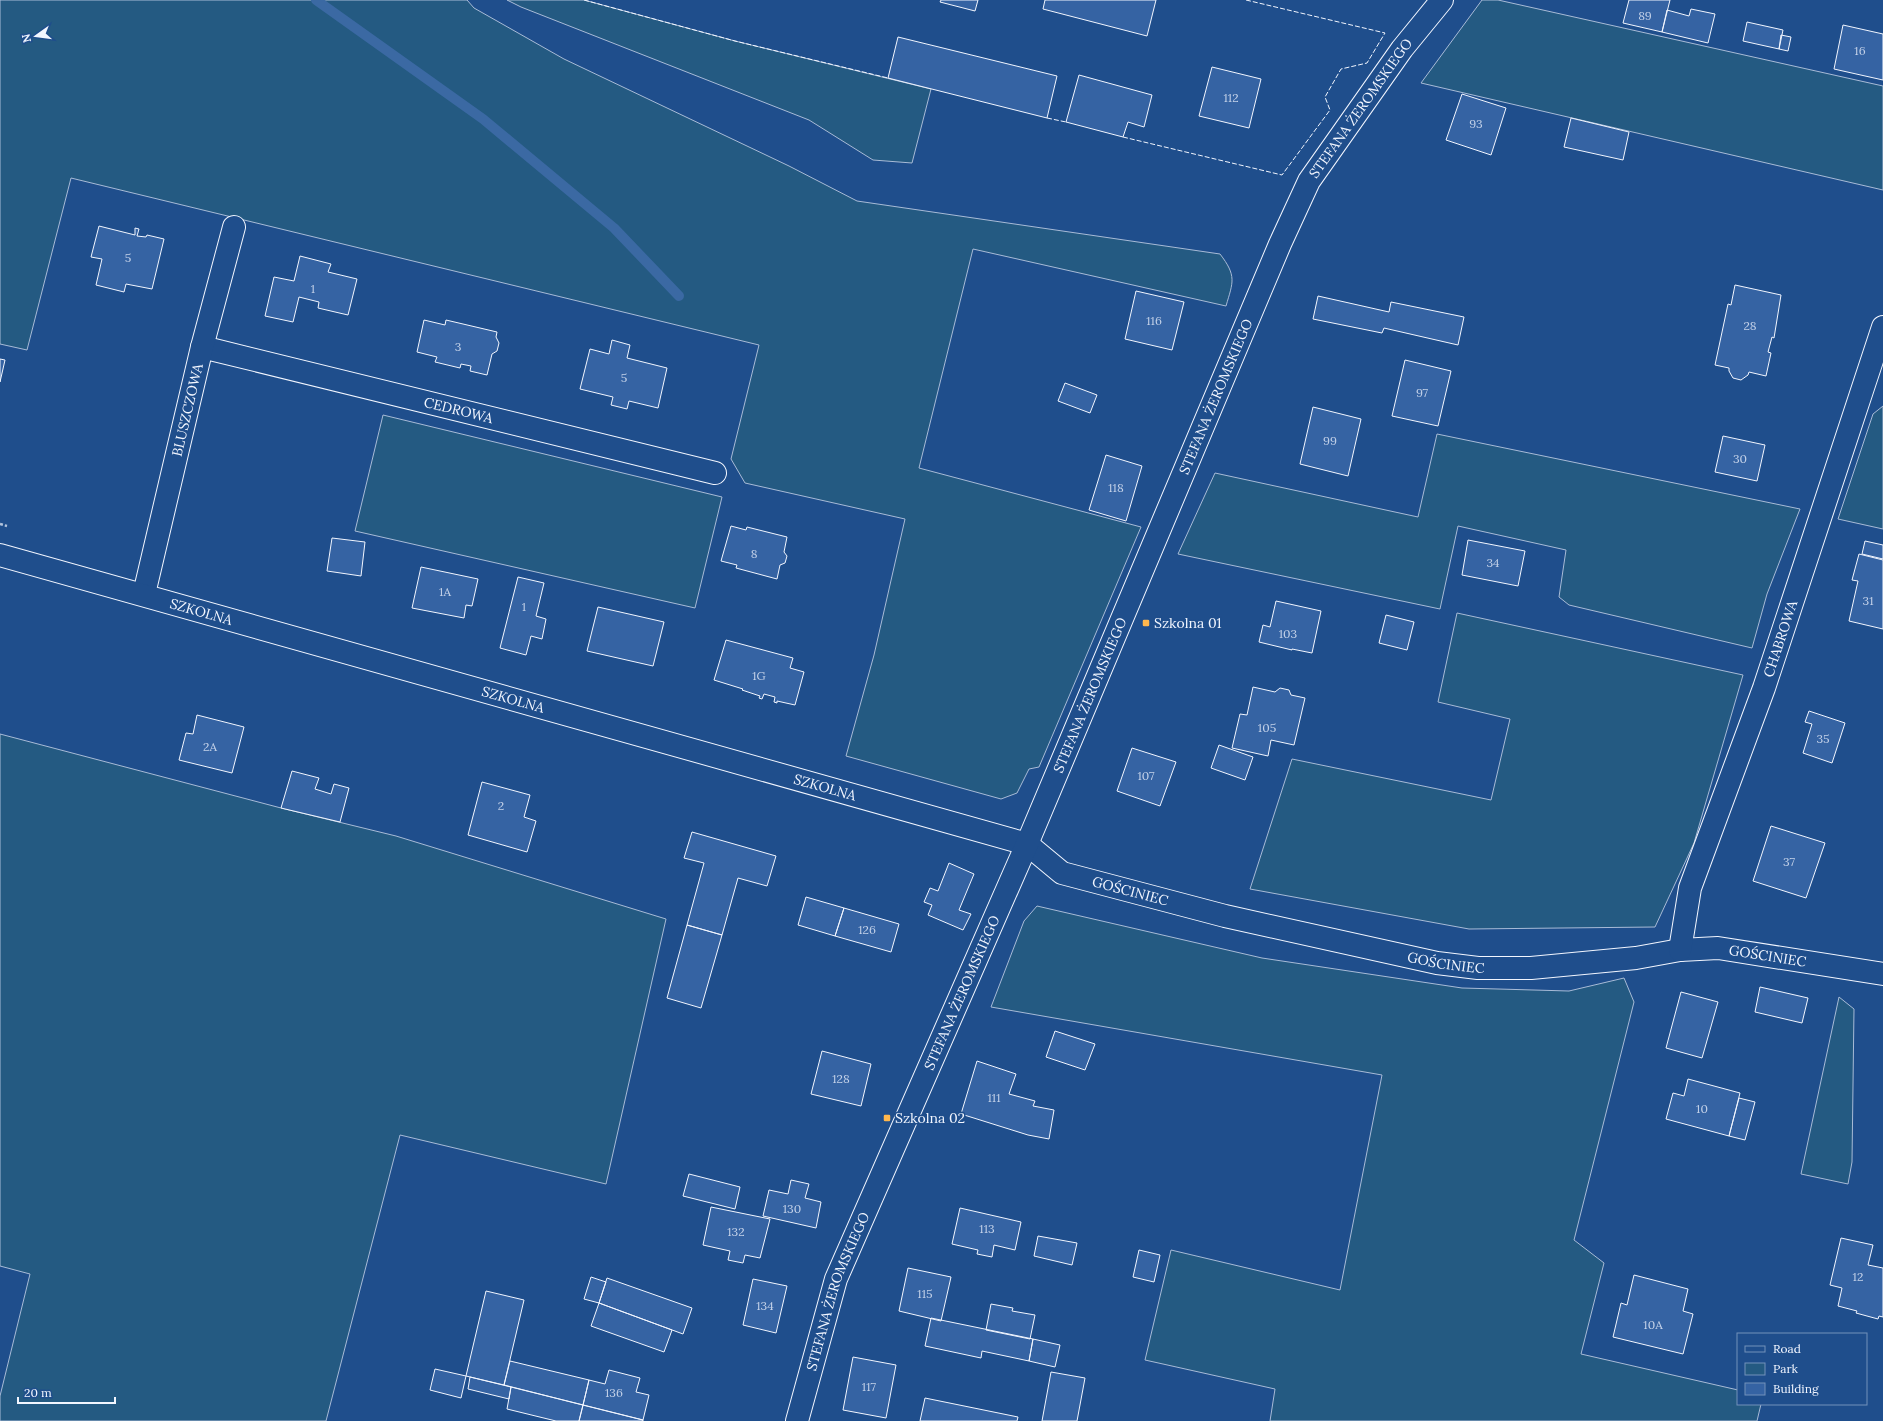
<svg xmlns="http://www.w3.org/2000/svg" width="1883" height="1421" font-family="Lora,serif">
<style>
.green{fill:#245a82;stroke:#a8bbd7}
.lines{fill:none;stroke-linecap:round;stroke-linejoin:round}
.stream{stroke:#3b69a3;stroke-width:10}
.building{fill:#3563a3;stroke:#f2f6ff}
.minor-casing{stroke:#f2f6ff;stroke-width:24}
.tertiary-casing{stroke:#f2f6ff;stroke-width:24}
.path{stroke:#b3c4dc;stroke-width:2.5;stroke-dasharray:3 2;stroke-linecap:butt}
.minor{stroke:#1f4e8c;stroke-width:22}
.tertiary{stroke:#1f4e8c;stroke-width:22}
.fence{stroke:#f2f6ff;stroke-width:1;stroke-dasharray:5 2;stroke-linecap:butt}
.poi-dot{fill:#ffb74d;stroke:#1f4e8c;stroke-width:1.5}
.labels{text-anchor:middle;stroke-width:3;stroke-linejoin:round;paint-order:stroke}
.number-label{font-size:12px;fill:#c3d1e8}
.street-label{font-size:14px;fill:#f2f6ff;stroke:#1f4e8c}
.poi-label{font-size:14px;fill:#f2f6ff;stroke:#1f4e8c;text-anchor:start}
</style>
<rect width="100%" height="100%" fill="#1f4e8c"/>
<!-- green -->
<path class="green" d="M0 0H467L474 8 564 59 789 166 857 201 1220 254C1237 276 1233 282 1226 306L973 249 919 468 1141 527 1039 767 1029 769 1017 793 1001 799 846 756 874 655 905 519 745 483 731 459 759 345 71 178 27 350 0 344Z
M507 0H584L735 41 931 89 912 163 873 160 809 120 521 7Z
M1482 0H1498L1883 86V190L1421 83Z
M1883 406V529L1838 519 1873 414Z
M383 415 722 497 695 608 355 531Z
M1437 434 1800 509 1767 594 1752 648 1569 605 1559 597 1566 550 1458 526 1440 609 1178 554 1215 473 1418 517Z
M1457 613 1743 675 1694 843 1655 927 1469 929 1250 889 1292 759 1491 800 1510 719 1438 702Z
M0 734 281 808 396 836 666 919 606 1184 400 1135 326 1421H0V1396L30 1274 0 1266Z
M1037 906 1262 958 1462 988 1569 991 1624 978 1634 1002 1574 1240 1604 1263 1581 1354 1738 1390V1404H1761L1757 1421H1270L1275 1389 1145 1360 1171 1250 1340 1290 1382 1075 991 1007 1024 921Z
M1839 997 1854 1009 1852 1162 1848 1184 1801 1174Z"/>
<g class="lines">
<!-- stream -->
<path class="stream" d="M316 0 483 119 614 228 679 296"/>
</g>
<!-- building -->
<path class="building" d="M941 0H978L975 11 940 2Z
M1045 0H1156L1147 36 1043 9Z
M1629 0H1670L1662 32 1623 23Z
M1691 9 1715 14 1708 43 1662 32 1667 10 1689 16Z
M1747 22 1783 30 1779 49 1743 41Z
M1843 25 1883 34V80L1834 69Z
M1781 35 1791 37 1788 51 1779 49Z
M898 37 1057 76 1047 118 888 78Z
M1212 67 1261 79 1249 128 1199 116Z
M1079 75 1152 95 1144 127 1128 122 1123 137 1066 122Z
M1462 94 1506 108 1491 155 1446 140Z
M1571 118 1629 132 1623 160 1564 147Z
M99 226 135 235V228L139 229 137 236 146 237 147 235 164 239 152 289 126 284 124 292 96 285 102 259 91 257Z
M300 256 331 264 328 272 357 279 348 315 318 308 319 302 299 297 293 322 265 316 274 277 294 281Z
M1735 285 1781 295 1774 338 1772 337 1768 352 1771 353 1766 376 1749 372 1748 375 1741 380 1733 378 1729 371V368L1715 365 1728 304 1731 305Z
M1136 291 1184 302 1172 350 1125 339Z
M1318 296 1389 312 1391 302 1464 317 1458 345 1384 328 1382 333 1313 319Z
M424 320 445 325 446 320 497 332 496 337 499 343 497 351 492 354 487 375 470 371 471 366 461 364 460 368 435 362 437 357 417 352Z
M612 340 630 345 627 358 667 368 658 408 629 401 627 409 611 405 613 397 580 389 590 349 609 354Z
M0 359 5 360 0 382Z
M1405 360 1451 371 1438 426 1392 416Z
M1065 383 1097 395 1090 413 1058 401Z
M1313 407 1361 419 1348 476 1300 464Z
M1723 436 1765 445 1757 481 1715 472Z
M1106 455 1142 466 1126 521 1089 510Z
M731 526 746 530 747 527 787 537 784 552 787 556 785 563 780 565 777 579 736 568 737 565 721 561Z
M332 538 365 542 361 576 327 571Z
M1468 540 1525 551 1518 586 1462 575Z
M1865 541 1883 545V559L1862 554Z
M1859 554 1883 560V629L1849 621 1858 581 1852 580Z
M421 567 478 579 472 606 466 605 464 618 412 608Z
M518 577 544 583 536 616 546 619 542 639 531 636 526 655 500 648Z
M1276 601 1321 611 1312 653 1292 649V650L1259 642 1263 625 1270 627Z
M598 607 664 622 653 666 587 651Z
M1386 615 1414 622 1407 650 1379 643Z
M726 640 793 658 790 668 804 672 795 705 777 701V703L774 702 775 697 764 694 762 699 759 698 760 696 742 690 743 689 714 680Z
M1253 687 1275 692 1280 688 1289 690 1291 695 1305 698 1294 745 1271 740 1268 756 1232 748 1240 714 1247 715Z
M1809 711 1845 723 1832 763 1803 753 1812 724 1805 722Z
M197 715 244 727 232 773 179 760 186 733 193 734Z
M1219 745 1253 757 1245 780 1211 768Z
M1132 748 1176 762 1160 806 1117 791Z
M292 771 319 778 315 789 331 794 334 784 349 788 340 822 281 808Z
M482 782 530 795 524 817 536 821 527 852 468 835Z
M1771 826 1825 843 1806 898 1753 881Z
M692 832 776 856 767 886 738 878 722 935 687 925 704 863 684 858Z
M949 863 974 874 959 910 971 914 963 930 928 915 932 905 924 902 930 888 938 891Z
M806 897 844 908 835 936 798 925Z
M844 908 899 924 891 952 835 936Z
M687 925 722 935 701 1008 667 998Z
M1760 987 1808 998 1802 1023 1755 1012Z
M1681 992 1718 1002 1702 1058 1666 1048Z
M1055 1031 1095 1044 1085 1070 1046 1057Z
M822 1051 871 1064 861 1106 811 1094Z
M977 1061 1016 1074 1009 1094 1035 1101 1033 1106 1054 1110 1049 1139 1028 1135 961 1114Z
M1688 1079 1740 1093 1729 1136 1666 1119 1673 1093 1684 1096Z
M1739 1098 1755 1102 1745 1140 1729 1136Z
M689 1174 740 1187 735 1209 683 1196Z
M791 1180 809 1184 805 1198 821 1202 816 1228 763 1216 769 1190 788 1194Z
M711 1207 770 1219 760 1258 745 1255 743 1263 728 1260 730 1251 703 1245Z
M960 1208 1021 1222 1015 1250 994 1245 992 1257 977 1254 978 1250 952 1244Z
M1038 1236 1077 1243 1072 1265 1034 1256Z
M1841 1238 1873 1245 1868 1265 1883 1268V1317L1879 1316 1878 1319 1856 1313 1857 1311 1838 1306 1842 1288 1830 1285Z
M1139 1250 1160 1255 1154 1282 1133 1277Z
M908 1268 951 1277 941 1321 899 1311Z
M1634 1275 1688 1289 1683 1311 1693 1314 1683 1354 1613 1337 1621 1303 1627 1305Z
M591 1277 606 1282 599 1303 584 1299Z
M607 1278 692 1308 683 1334 599 1303Z
M753 1279 787 1286 776 1333 743 1325Z
M486 1291 524 1300 504 1385 466 1376Z
M599 1303 672 1330 664 1352 591 1326Z
M991 1304 1013 1308 1012 1311 1035 1315 1030 1339 986 1330Z
M931 1318 1033 1339 1029 1361 982 1351 981 1358 925 1346Z
M1033 1339 1060 1345 1055 1367 1029 1361Z
M853 1357 896 1365 886 1418 843 1410Z
M510 1361 589 1380 583 1405 504 1385Z
M435 1369 466 1376 461 1398 430 1390Z
M609 1370 640 1378 636 1392 649 1395 643 1420 583 1405 589 1380 605 1384Z
M1051 1372 1085 1378 1077 1421H1042Z
M470 1377 511 1387 509 1399 468 1389Z
M511 1387 583 1405 579 1421H556L507 1409Z
M925 1398 1018 1417 1017 1421H920Z
M583 1405 643 1420V1421H579Z"/>
<g class="lines">
<defs>
<g id="minor">
<path id="s1" d="M202 347 715 473"/>
<path id="s2" d="M144 594 202 347 234 227"/>
<path id="s3" d="M1027 844 1062 873 1225 916 1437 963 1478 968H1531L1636 958 1680 950 1718 948 1883 974"/>
<path id="s4" d="M1680 950 1690 888 1764 688 1883 327"/>
</g>
<g id="tertiary">
<path id="s5" d="M0 555 1027 844"/>
<path id="s6" d="M797 1421 836 1279 1027 844 1280 244 1309 181 1402 49 1442 0"/>
</g>
</defs>
<!-- minor casing -->
<use href="#minor" class="minor-casing"/>
<!-- tertiary casing -->
<use href="#tertiary" class="tertiary-casing"/>
<!-- path -->
<path class="path" d="M0 524 7 526"/>
<!-- minor -->
<use href="#minor" class="minor"/>
<!-- tertiary -->
<use href="#tertiary" class="tertiary"/>
<!-- fence -->
<path class="fence" d="M584 0 735 41 888 78
M1047 118 1066 122
M1123 137 1282 175 1330 110 1325 97 1341 69 1367 63 1385 33 1246 0"/>
</g>
<!-- markers -->
<g class="poi-dot">
<rect x="1142" y="619" width="8" height="8" rx="2"/>
<rect x="883" y="1114" width="8" height="8" rx="2"/>
</g>
<g class="labels">
<!-- number labels -->
<g class="number-label">
<text x="1645" y="20">89</text>
<text x="1860" y="55">16</text>
<text x="1231" y="102">112</text>
<text x="1476" y="128">93</text>
<text x="128" y="262">5</text>
<text x="313" y="293">1</text>
<text x="1154" y="325">116</text>
<text x="1750" y="330">28</text>
<text x="458" y="351">3</text>
<text x="624" y="382">5</text>
<text x="1422" y="397">97</text>
<text x="1330" y="445">99</text>
<text x="1740" y="463">30</text>
<text x="1116" y="492">118</text>
<text x="754" y="558">8</text>
<text x="1493" y="567">34</text>
<text x="445" y="596">1A</text>
<text x="1868" y="605">31</text>
<text x="524" y="611">1</text>
<text x="1288" y="638">103</text>
<text x="759" y="680">1G</text>
<text x="1267" y="732">105</text>
<text x="1823" y="743">35</text>
<text x="210" y="751">2A</text>
<text x="1146" y="780">107</text>
<text x="501" y="810">2</text>
<text x="1789" y="866">37</text>
<text x="867" y="934">126</text>
<text x="841" y="1083">128</text>
<text x="994" y="1102">111</text>
<text x="1702" y="1113">10</text>
<text x="792" y="1213">130</text>
<text x="987" y="1233">113</text>
<text x="736" y="1236">132</text>
<text x="1858" y="1281">12</text>
<text x="925" y="1298">115</text>
<text x="765" y="1310">134</text>
<text x="1653" y="1329">10A</text>
<text x="869" y="1391">117</text>
<text x="614" y="1397">136</text>
</g>
<!-- street labels -->
<g class="street-label">
<text dy="5" stroke="none"><textPath href="#s6" startOffset="1432">STEFANA ŻEROMSKIEGO</textPath></text>
<text dy="5" stroke="none"><textPath href="#s6" startOffset="1108">STEFANA ŻEROMSKIEGO</textPath></text>
<text dy="5" stroke="none"><textPath href="#s2" startOffset="189">BLUSZCZOWA</textPath></text>
<text dy="5" stroke="none"><textPath href="#s1" startOffset="264">CEDROWA</textPath></text>
<text dy="5" stroke="none"><textPath href="#s5" startOffset="209">SZKOLNA</textPath></text>
<text dy="5" stroke="none"><textPath href="#s4" startOffset="328">CHABROWA</textPath></text>
<text dy="5" stroke="none"><textPath href="#s6" startOffset="784">STEFANA ŻEROMSKIEGO</textPath></text>
<text dy="5" stroke="none"><textPath href="#s5" startOffset="533">SZKOLNA</textPath></text>
<text dy="5" stroke="none"><textPath href="#s5" startOffset="857">SZKOLNA</textPath></text>
<text dy="5" stroke="none"><textPath href="#s3" startOffset="116">GOŚCINIEC</textPath></text>
<text dy="5" stroke="none"><textPath href="#s3" startOffset="764">GOŚCINIEC</textPath></text>
<text dy="5" stroke="none"><textPath href="#s3" startOffset="440">GOŚCINIEC</textPath></text>
<text dy="5" stroke="none"><textPath href="#s6" startOffset="460">STEFANA ŻEROMSKIEGO</textPath></text>
<text dy="5" stroke="none"><textPath href="#s6" startOffset="136">STEFANA ŻEROMSKIEGO</textPath></text>
</g>
<!-- poi labels -->
<g class="poi-label">
<text x="1154" y="628">Szkolna 01</text>
<text x="895" y="1123">Szkolna 02</text>
</g>
</g>
<!-- legend -->
<rect x="1737" y="1333" width="130" height="72" fill="#1f4e8c" stroke="#7391ba"/>
<rect x="1745" y="1346" width="20" height="6" fill="#1f4e8c" stroke="#7391ba"/>
<text x="1773" y="1353" font-size="12" fill="#f2f6ff">Road</text>
<rect x="1745" y="1363" width="20" height="12" fill="#245a82" stroke="#7391ba"/>
<text x="1773" y="1373" font-size="12" fill="#f2f6ff">Park</text>
<rect x="1745" y="1383" width="20" height="12" fill="#3563a3" stroke="#7391ba"/>
<text x="1773" y="1393" font-size="12" fill="#f2f6ff">Building</text>
<!-- north arrow -->
<g transform="translate(36 36) rotate(256)" stroke="#1f4e8c" stroke-width="3" paint-order="stroke">
<path d="M0-3L7 15L0 10L-7 15Z" fill="#f2f6ff"/>
<text y="-6" font-size="11" font-weight="bold" text-anchor="middle" fill="#f2f6ff">N</text>
</g>
<!-- scale -->
<path d="M18 1397v6h97v-6" fill="none" stroke="#f2f6ff" stroke-width="2"/>
<text x="24" y="1397" font-size="12" fill="#f2f6ff" stroke="#1f4e8c" stroke-width="3" paint-order="stroke">20 m</text>
</svg>
